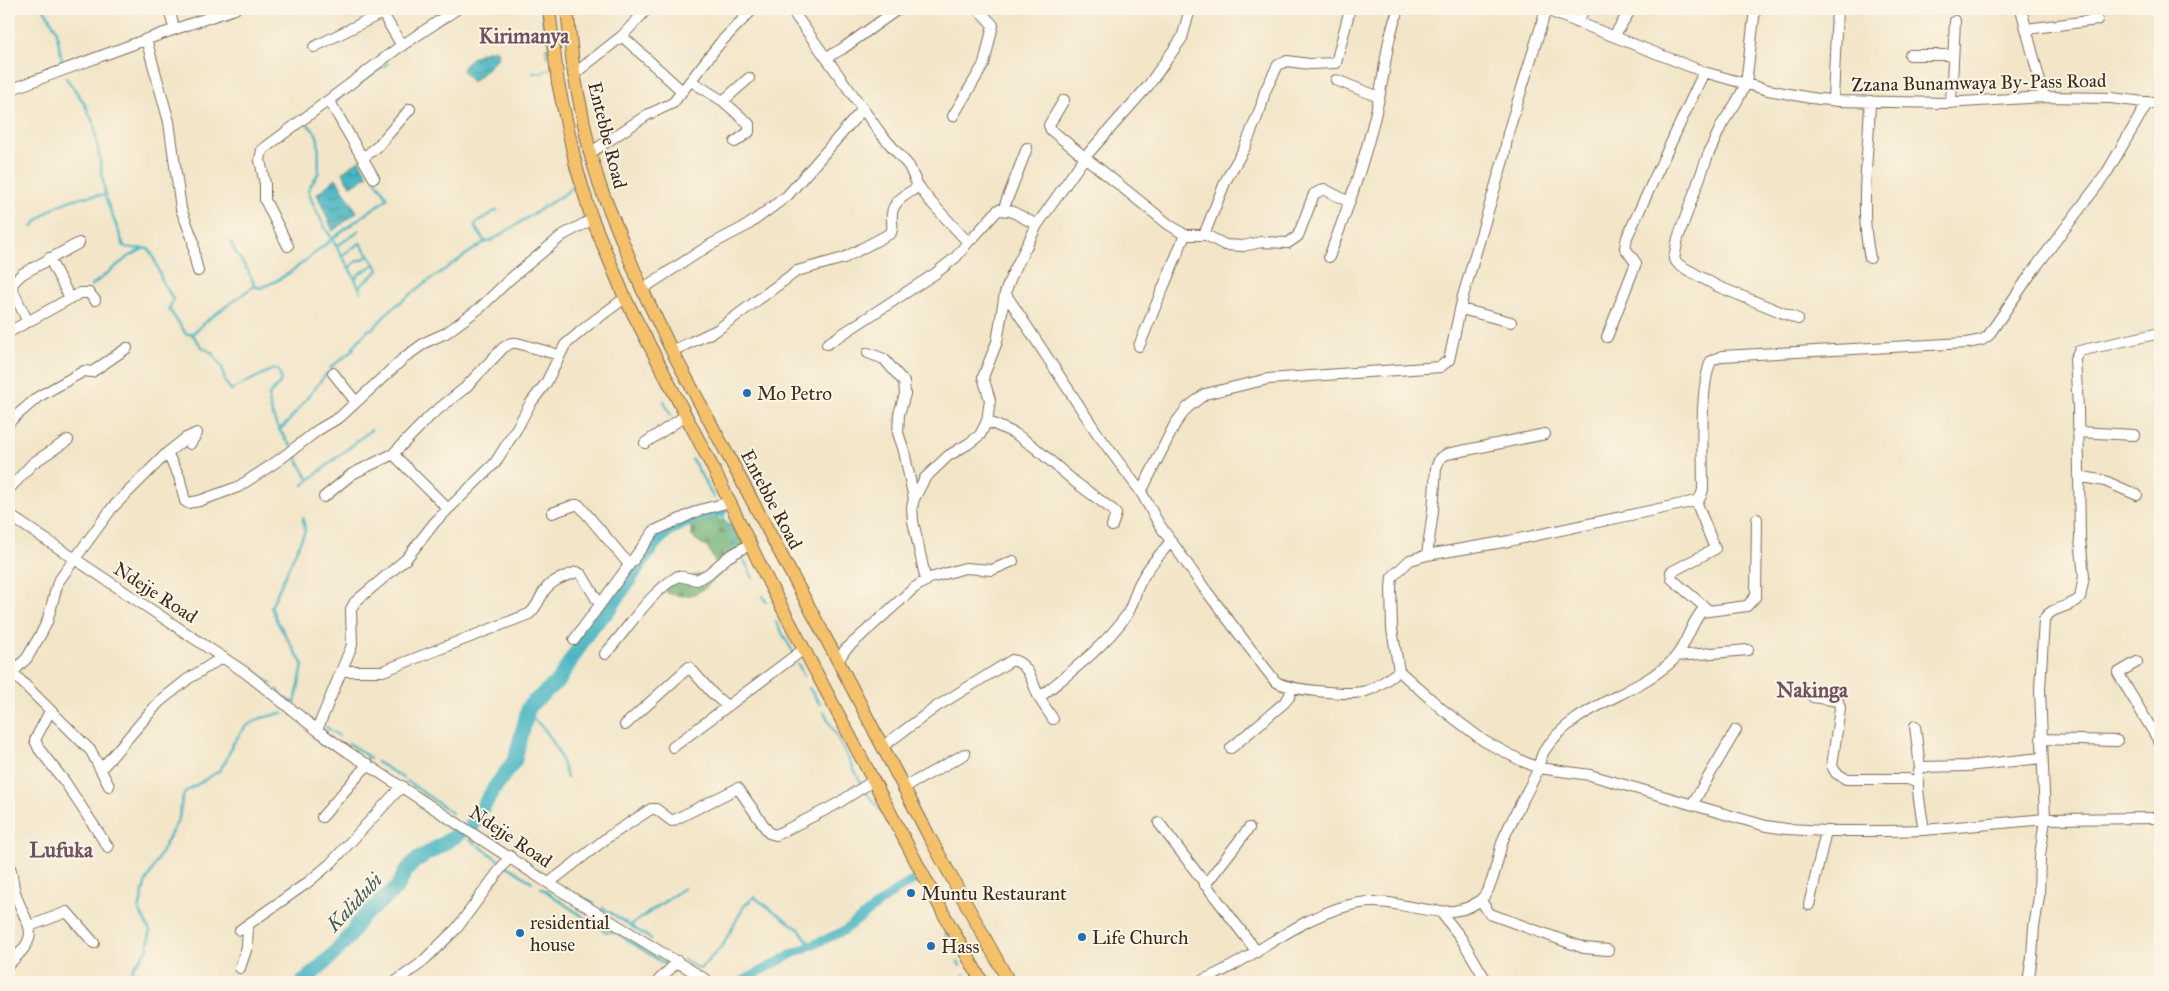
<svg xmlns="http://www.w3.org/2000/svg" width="2169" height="991" font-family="'IM FELL Great Primer',serif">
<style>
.forest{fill:url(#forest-firs);stroke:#546e4a}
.water{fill:url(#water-waves);stroke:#417070}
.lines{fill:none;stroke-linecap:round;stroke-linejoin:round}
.stream{stroke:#47b5c2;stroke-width:2.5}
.canal{stroke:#47b5c2;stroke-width:9}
.river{stroke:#47b5c2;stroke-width:15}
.minor-casing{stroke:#7b6b5a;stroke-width:12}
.major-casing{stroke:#7b6b5a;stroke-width:14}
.minor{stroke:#fff;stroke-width:10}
.major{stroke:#f4c16a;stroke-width:12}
.poi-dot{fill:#1f6fb2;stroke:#fcf5e5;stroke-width:2}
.labels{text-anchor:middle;stroke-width:4;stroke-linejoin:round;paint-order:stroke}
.street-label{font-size:19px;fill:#3b2a1e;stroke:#fcf5e5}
.poi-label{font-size:19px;fill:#3b2a1e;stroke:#fcf5e5;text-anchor:start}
.water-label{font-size:20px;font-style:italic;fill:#3f5b57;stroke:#fcf5e5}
.quarter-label{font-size:21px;font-weight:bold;fill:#6f5362;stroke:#fcf5e5}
</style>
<defs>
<pattern id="forest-firs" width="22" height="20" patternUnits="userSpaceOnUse" patternTransform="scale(1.25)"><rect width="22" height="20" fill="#6db175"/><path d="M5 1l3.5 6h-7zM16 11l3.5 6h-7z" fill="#5b905f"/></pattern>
<pattern id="water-waves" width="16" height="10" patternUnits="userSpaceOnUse" patternTransform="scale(1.25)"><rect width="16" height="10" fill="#47b5c2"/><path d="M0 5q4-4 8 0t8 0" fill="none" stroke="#3c939d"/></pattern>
</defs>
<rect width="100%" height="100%" fill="#fcf5e5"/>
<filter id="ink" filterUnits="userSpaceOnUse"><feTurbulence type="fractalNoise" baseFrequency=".02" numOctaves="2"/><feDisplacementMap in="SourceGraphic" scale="10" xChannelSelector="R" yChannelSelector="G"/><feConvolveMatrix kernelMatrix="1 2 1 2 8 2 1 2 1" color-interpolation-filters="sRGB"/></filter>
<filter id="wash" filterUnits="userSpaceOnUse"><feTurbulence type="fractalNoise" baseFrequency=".0096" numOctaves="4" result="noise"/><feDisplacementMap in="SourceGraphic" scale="20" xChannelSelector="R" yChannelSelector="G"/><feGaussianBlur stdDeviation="1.12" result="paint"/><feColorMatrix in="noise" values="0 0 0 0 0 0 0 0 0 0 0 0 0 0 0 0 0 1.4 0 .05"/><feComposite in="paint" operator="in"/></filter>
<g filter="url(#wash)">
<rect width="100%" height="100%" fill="#f2e5c8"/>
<!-- forest -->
<path class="forest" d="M698 517H712L737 526 747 549 716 564 708 548 692 537 690 522Z
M722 569 723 572C705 589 693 602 667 593L666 587 672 581Z"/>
<!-- water -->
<path class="water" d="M496 49 499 57C490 65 481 76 472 82L462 70C467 57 483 51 496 49Z
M359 160 368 175 352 186 347 182 343 172Z
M336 178 357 212 333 231 317 194Z"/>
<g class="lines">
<!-- stream -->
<path class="stream" d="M44 9 56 29 63 66
M542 9 545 36
M546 48 547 57
M533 73 543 72 548 69
M66 78 83 101 94 124 106 199 124 246C130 250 141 247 149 249 156 260 158 271 163 283 167 289 170 293 173 300L169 309 186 334H192L202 347 212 353 222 367 225 382 231 390 273 369 278 370C285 382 277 386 269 395 269 415 279 431 291 446
M335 102 388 63
M306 120C307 127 315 129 317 136 320 146 318 161 319 172L308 190C320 227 346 256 361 292
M32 227C51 204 76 195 105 195
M486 243 475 227 476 223 497 210
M336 246 354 235 359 230
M341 256 360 243 379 270 359 287
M349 268 358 260H362L369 255
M355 279 360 273 375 264
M91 286 128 257 145 248
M254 286 260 288C290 277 306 259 331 240 349 225 369 212 388 198L375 180
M192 334 210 318 254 286C250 267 237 260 231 243
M330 368 352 351 354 346 368 330 374 328 389 311 428 281 483 243 494 239 563 195 573 187
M664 401 671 416
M279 430 288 422 327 373
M296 451 297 459 309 480 303 485
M733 451 738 461
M692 459 714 498
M743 469 759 498
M309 480 371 430
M765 507 777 532
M720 510 737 547
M741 554 753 578
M763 596 766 602
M776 622 793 652
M241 661 271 684
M798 664 804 676
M809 688 820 704
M277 689 286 700 295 703 303 665 277 621 271 607 305 531 303 518
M824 712 861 783
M527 715C550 728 560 753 567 778
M326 727 339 736
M349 743 370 758
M893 753 907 777
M377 762 403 778
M407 781 452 813
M865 791 886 817
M420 807 452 830
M472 825 478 830
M490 838 531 865
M469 839 476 844
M479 846 500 861
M507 866 532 882
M537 870 543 873
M541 888 589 921
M573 893 595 904
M603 908 651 939
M595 925 606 932H615L668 966
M631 925 684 888
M946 930 947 939
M684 960 700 969 723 945 744 906 754 897 800 930 811 946
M958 962 960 966
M676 971 692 982
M964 974 969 982
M128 982 134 966 148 949 150 931 139 910 145 884 179 818 182 800 185 792 219 771 226 761 232 745 245 727 261 718 283 713
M739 982H741"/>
<!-- canal -->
<path class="canal" d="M741 982 792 954 844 931 898 889 920 877"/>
<!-- river -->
<path class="river" d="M472 825 495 787 515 760 529 706 559 680 590 629 608 611 654 543 668 529 695 516 720 510
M303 982 334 954 349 937 362 917 397 888 405 872 415 861 459 834"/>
</g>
</g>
<g filter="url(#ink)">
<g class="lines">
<defs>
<path id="minor" d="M169 9 174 28
M380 9 402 46
M791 9 881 134 909 166 917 184 929 200 966 240 972 239 998 210 1011 211 1037 225
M1544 9 1704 72 1768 90 1811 98 1838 101 1946 103 2044 97 2111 98 2160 104
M1755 9 1746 84 1736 103 1722 124 1708 155 1678 238 1674 259 1679 265 1717 286 1798 319
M2021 9 2044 97
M1578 23 1584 9
M2026 29 2097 20
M622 36 682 91
M1614 36 1631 9
M146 39 169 122 181 209 193 240 195 259 198 271
M314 47 382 13
M1910 55H1952
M827 57 842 49 898 9
M574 74 622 36 647 9
M1336 80 1379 97
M691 81 723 101 749 124V132L735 142
M9 90C84 63 159 33 235 9
M329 100 374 178
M1064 100 1049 125 1051 130 1168 224 1185 235H1206L1225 245 1243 246 1261 242 1288 243 1298 236 1314 194 1324 189 1349 202
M1833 100 1837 9
M723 101 749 78
M2148 102 2106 174 2032 272 1988 336 1982 340 1967 343 1722 356 1711 361C1699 389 1703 457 1703 490L1700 498 1696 501 1509 541 1427 555 1410 560 1392 577 1391 588 1392 629 1399 671 1443 710 1484 741 1522 761 1539 768 1590 775 1766 826 1787 829 1826 831H1887L1924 830 2045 819 2160 818
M1951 103 1955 21
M953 116 984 64 993 25 978 9
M590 153 647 115 673 103 720 43 753 9
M364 157 377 147 410 109
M1003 210 1027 148
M1204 235 1226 180 1244 149 1261 107 1265 91 1278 65 1287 61 1309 64 1336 63 1350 9
M288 246 265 200V184L260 160 262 150 398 48 457 9
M1329 257C1349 206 1368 152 1379 98 1386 66 1386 39 1399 9
M49 258 70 298
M1870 258C1859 209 1869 151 1870 101
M642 289 710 245 748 225 787 196 863 109
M1005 293 1097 433 1141 492 1159 524 1204 588 1275 681C1286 690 1351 696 1366 691 1378 688 1389 678 1399 671
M1461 309 1511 322
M28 322 13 291 12 284 22 274 79 243
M9 332 80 293H89L95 300
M1607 337 1636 263 1625 248 1627 237 1704 72
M827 344 936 273 956 257 969 241
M1139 346 1185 235
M672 351 717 330 797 271 844 258 891 233C894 227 891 221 892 214 893 200 909 193 919 186
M868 353 884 359 904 382 905 394 899 414 898 433 904 451 914 499
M333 373 356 402
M987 421 1014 433 1033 446 1075 482 1113 510 1116 514 1112 526
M9 422 38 397 84 371 92 372 127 348
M2078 432 2134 435
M645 443 685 416
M167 453 179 476 185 501 188 503 199 501 238 487 279 460 318 430 340 417 405 357 426 342 446 333 481 307 510 279 563 235 593 219
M393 454 448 509
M2078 476 2105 481 2137 495
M9 489 33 463 68 440
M1141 492 1175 424 1187 408 1205 394 1268 379 1440 367 1449 360 1463 296 1504 157 1508 133 1546 10
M324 497 352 474 393 454 431 415 465 388 503 348 511 343H517L559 355
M1696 501 1715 549 1671 572 1672 579 1707 609
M552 513 575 505H579L627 562 633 561
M9 515 246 673 317 730 348 752 545 881 710 982
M1427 555 1433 511 1436 468 1440 458 1447 454 1545 434
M926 581 913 521 912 507 914 499 925 478 948 456 968 444 980 435 987 421 990 400 983 377 997 342 1005 293 1011 277 1037 225 1085 157 1148 86 1182 38 1190 9
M574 640 654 531 700 510 730 502
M605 654C629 628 647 595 678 576L697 580 708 574 728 557 750 544
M1676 656 1748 650
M838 661 845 650 914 588 930 578 965 568 992 570 1013 561
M2137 662 2118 673 2160 743
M341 671H383L529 614C538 607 539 598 545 590 552 580 566 576 577 572L582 575 600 605
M13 673 91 751 109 786
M9 676 27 658 42 632 47 622 58 582 112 508 167 453 186 438 197 433 190 444
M1813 697 1838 701 1840 708 1832 766 1836 773 1846 779H1908L1918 783
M50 711 35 740 39 749 65 782 108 847
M1053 719 1039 698C1069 673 1103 648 1126 616 1134 605 1134 592 1141 581 1148 566 1161 554 1171 541
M625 725 689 667 713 694 727 706
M1915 726 1920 768
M317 730 352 645 351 609 355 602 406 559 435 522 495 463 517 428 530 404 546 383 565 345 587 326 625 298
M2041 739 2117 741
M673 747 804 649
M882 747 936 707 1012 660C1029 663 1033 684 1039 698
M1231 748 1284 703 1289 697 1292 688
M102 768 159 702 188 679 223 657
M903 788 965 754
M1693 803 1736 730
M322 817 368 764
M1159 823 1257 952
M1924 830C1922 816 1913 777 1921 767L1967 766 2041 758
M9 865C13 874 12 882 15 892 26 929 45 931 9 964
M549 883 608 837 651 809H656L672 821 738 788 769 833 776 835 835 805 873 781
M1205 885 1249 828
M1481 901 1490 914 1584 948 1608 950
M1809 905 1826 831
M1440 911 1461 938 1487 982
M30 926 67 912 94 943
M240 930 307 883 331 863 402 786
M240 968 247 947 248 925
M395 982 420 964 457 928 510 856
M657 982 678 961
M1198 982C1254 961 1300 913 1360 903 1399 896 1443 926 1478 902 1494 891 1497 857 1503 840 1512 818 1525 797 1535 776 1539 768 1540 758 1544 751 1573 706 1631 697 1670 663 1685 650 1689 627 1701 612L1747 606 1756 596 1757 519
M2028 982 2032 957 2034 927 2039 897 2040 856 2045 819 2040 689 2044 620C2049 607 2070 608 2080 598L2084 576 2080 539 2078 407 2075 359 2079 351 2160 333"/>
<path id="major" d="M549 9 558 83 576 166 591 216 625 298 713 468 769 583 947 920 982 982
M567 9 574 74 590 153 601 189 642 289 672 351 838 661 930 838 1009 982"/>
</defs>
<!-- minor casing -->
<use href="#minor" class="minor-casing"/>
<!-- major casing -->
<use href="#major" class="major-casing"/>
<!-- minor -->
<use href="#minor" class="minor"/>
<!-- major -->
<use href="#major" class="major"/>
</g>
</g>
<!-- markers -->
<g class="poi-dot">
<circle cx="747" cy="393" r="5"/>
<circle cx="911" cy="893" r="5"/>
<circle cx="520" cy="933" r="5"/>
<circle cx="1082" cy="937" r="5"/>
<circle cx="931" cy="946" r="5"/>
</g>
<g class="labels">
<!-- street labels -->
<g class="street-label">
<text transform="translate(1979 82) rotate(-1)" y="7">Zzana Bunamwaya By-Pass Road</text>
<text transform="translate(608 135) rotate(76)" y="7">Entebbe Road</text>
<text transform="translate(772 499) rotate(62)" y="7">Entebbe Road</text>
<text transform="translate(156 592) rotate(33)" y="7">Ndejje Road</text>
<text transform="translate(511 836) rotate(34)" y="7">Ndejje Road</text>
</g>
<!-- poi labels -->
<g class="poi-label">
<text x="757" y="400">Mo Petro</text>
<text x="921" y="900">Muntu Restaurant</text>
<text x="530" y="929">residential<tspan x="530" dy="22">house</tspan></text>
<text x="1092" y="944">Life Church</text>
<text x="941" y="953">Hass</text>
</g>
<!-- water labels -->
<g class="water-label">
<text transform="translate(354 902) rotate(-47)" y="7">Kalidubi</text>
</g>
<!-- quarter labels -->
<g class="quarter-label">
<text x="524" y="43">Kirimanya</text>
<text x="1812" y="697">Nakinga</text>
<text x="61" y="857">Lufuka</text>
</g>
</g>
<!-- margin -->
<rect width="2169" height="991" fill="none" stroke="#fcf5e5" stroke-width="30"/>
</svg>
